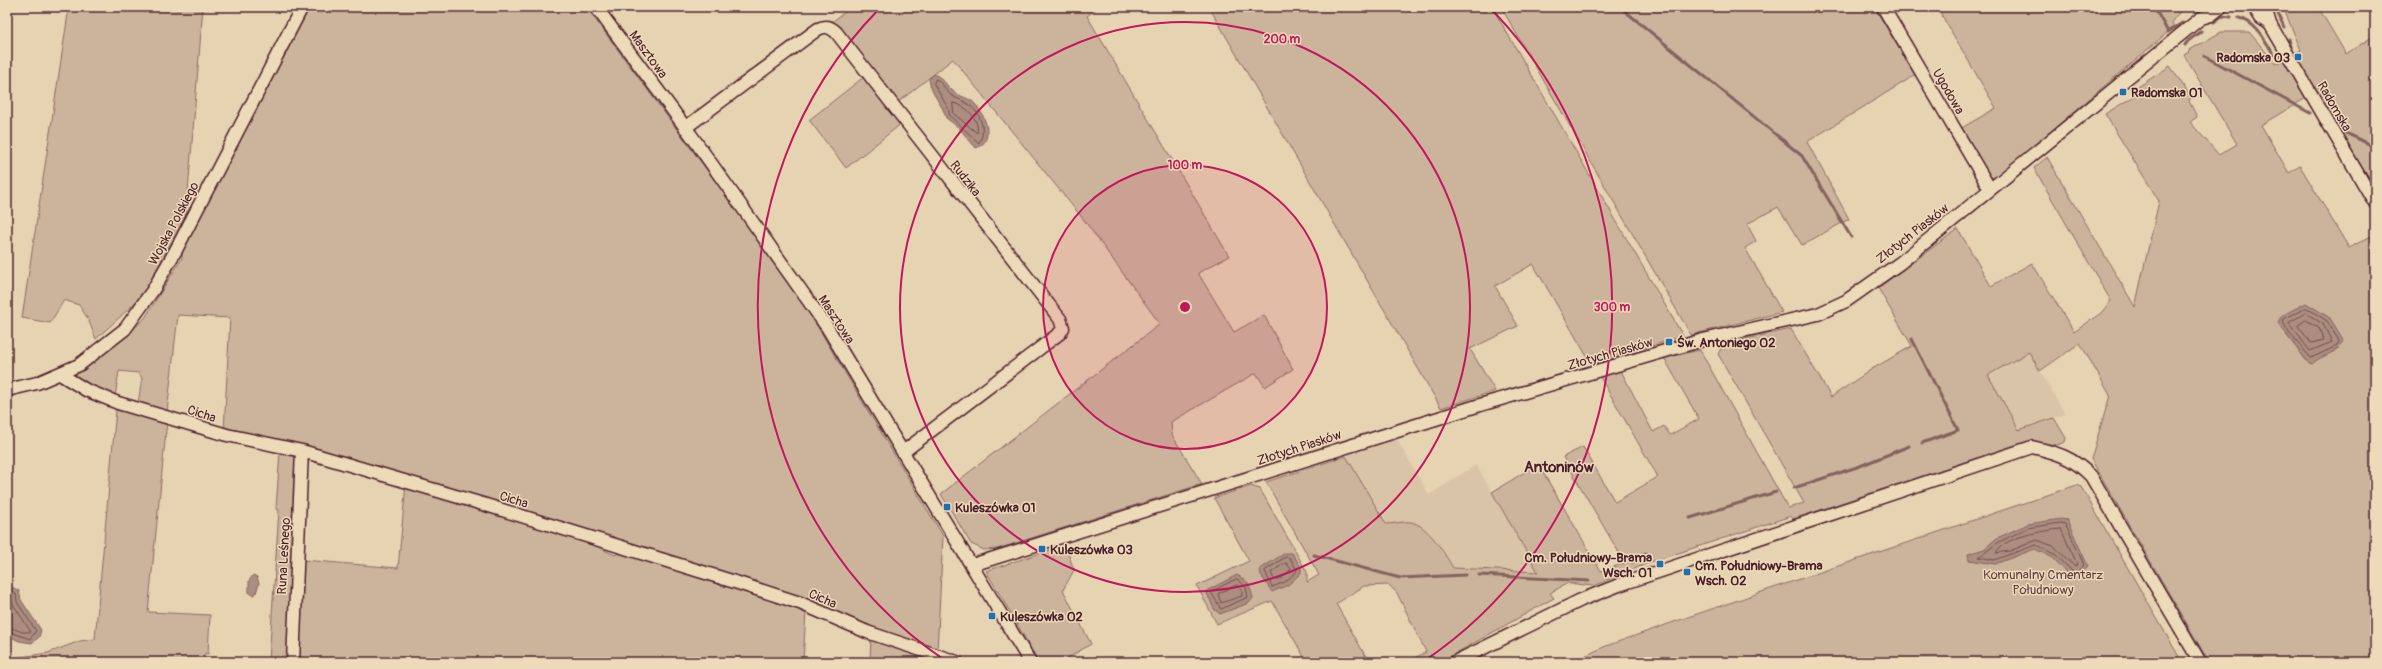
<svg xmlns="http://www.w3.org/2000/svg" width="2382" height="669" font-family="Pangolin,sans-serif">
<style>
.built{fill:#d9c4a7}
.green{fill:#ccb49c;stroke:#8b6a64;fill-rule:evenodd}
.water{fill:#ab8e7f;stroke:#84625d}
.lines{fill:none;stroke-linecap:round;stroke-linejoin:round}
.shore{stroke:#714b4d;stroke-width:1}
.stream{stroke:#84625d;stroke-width:3}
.minor-casing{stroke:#4a1f2b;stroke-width:15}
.minor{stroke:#eddab8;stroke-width:12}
.ring{fill:none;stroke:#c2185b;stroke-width:2}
.poi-dot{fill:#1f6fb2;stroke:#eddab8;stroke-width:1.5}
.labels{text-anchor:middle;stroke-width:3;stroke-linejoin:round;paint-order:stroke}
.street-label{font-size:13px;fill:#4a1f2b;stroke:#eddab8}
.poi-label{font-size:13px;font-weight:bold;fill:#4a1f2b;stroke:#eddab8;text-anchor:start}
.park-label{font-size:13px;fill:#643d42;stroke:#eddab8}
.quarter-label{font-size:15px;font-weight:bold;fill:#4a1f2b;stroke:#eddab8}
.centre{fill:#c2185b;stroke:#eddab8;stroke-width:2}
.ring-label{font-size:12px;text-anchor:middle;font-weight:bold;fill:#c2185b;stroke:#eddab8;stroke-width:3;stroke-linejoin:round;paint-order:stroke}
</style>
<rect width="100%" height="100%" fill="#e6d3b2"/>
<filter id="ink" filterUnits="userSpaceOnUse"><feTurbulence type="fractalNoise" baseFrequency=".025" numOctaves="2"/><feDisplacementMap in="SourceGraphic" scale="8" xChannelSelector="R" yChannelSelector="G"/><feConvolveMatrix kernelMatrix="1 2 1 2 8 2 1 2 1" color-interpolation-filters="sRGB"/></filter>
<g filter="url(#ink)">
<!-- built -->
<path class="built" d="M2029 352 2065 414 2019 430 1987 375Z
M1396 438 1429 495 1476 465 1538 572 1453 568 1443 550 1429 534 1412 522 1386 524 1346 456Z"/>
<!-- green -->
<path class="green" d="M69 7H203L186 216 148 285 134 304 96 339 88 319 79 305 64 300 50 323 22 318Z
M310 7H586L793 286 943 536 937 651 800 599 224 431 230 318 178 315 167 413 138 404 142 378 139 373 119 371 115 397 72 377 124 338 145 318 182 258 183 248Z
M851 7H1099L1087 16 1229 256 1198 273 1234 332 1264 315 1293 369 1265 387 1256 373 1171 422 1172 435 1202 484 997 549 984 550 971 544 941 494 1160 324 1084 220 953 59 897 103 832 22Z
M1209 7H1492L1683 336 1592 365 1533 264 1495 286 1518 326 1470 349 1495 391 1441 408Z
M1501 7H1874L1915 75 1807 142 1849 219 1802 245 1778 207 1747 224 1756 241 1745 248 1782 312 1691 335Z
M1937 7H2183L2172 23 2174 27 1996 178 1989 177 1960 129 1996 108Z
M2283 7H2318L2346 54 2375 35V189L2294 54 2301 50Z
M2221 32H2249L2276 64 2284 60 2306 98 2261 125 2289 173 2300 166 2349 248 2375 234V662H2209L2091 459 2110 395 2080 343 2040 371 2029 352 1988 375 2019 430 2054 418 2066 438 2065 442 2057 445 2027 441 1793 519 1791 516 1651 562 1593 586 1568 583 1550 593 1554 598 1440 662H1407L1426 652 1397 593 1389 585 1364 586 1336 604 1369 662H1307L1272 601 1217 624 1197 586 1249 561 1214 498 1251 486 1260 489 1307 572V582L1319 575 1266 482 1346 456 1386 524C1393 524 1404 521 1411 522 1428 525 1445 554 1453 568L1538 572 1492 492 1538 464 1601 571 1625 563 1563 457 1583 447 1615 502 1658 477 1600 377 1621 371 1653 432 1664 426 1670 435 1699 419 1664 358 1700 350 1788 508 1804 503 1718 354 1723 344 1791 329 1831 397 1872 369 1912 346 1878 288 1958 229 1991 286 2032 263 2074 332 2101 313 2111 301 2034 168 2047 157 2135 307 2159 201 2105 114 2138 94 2135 89 2170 66 2191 97 2189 101 2197 117 2190 122 2219 155 2237 144 2184 55 2189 52 2188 51ZM2286 335 2340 349 2318 358 2306 360Z
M865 76 902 123 846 168 809 120Z
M116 410 167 421 148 612 210 615 208 654 205 653 204 662H7V659L48 653 80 641 95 639Z
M280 452 299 457 290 651 278 660H269L279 510 276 509Z
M406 484 602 546 606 551 615 555 621 551 806 611 803 662H297L303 560 398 568Z
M2077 485 2081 487 2182 662H1572L1606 646 1694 615Z
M1065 545 1074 570 1063 590 1091 644 1061 662H1039L986 571Z
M871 636 941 662H870Z"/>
<!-- water -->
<path class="water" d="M934 74C943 78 946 85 953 91 958 96 966 97 972 101 984 111 997 141 976 148L958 127 946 118C943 104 930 94 929 79Z
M2306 303 2330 318 2344 341C2337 354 2323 354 2312 364L2306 360 2278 323 2281 316Z
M2061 519 2067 520 2088 566 2074 580 2053 558 2035 549 1995 564 1969 560 1968 554 1984 549 1997 538 2028 524Z
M1285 553H1292L1301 567V573L1288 585 1272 592 1261 575 1260 569Z
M253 575 257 577 259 583 256 593 253 595 249 593V581Z
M1237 575C1248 581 1250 586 1253 598L1249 603 1220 614 1214 609 1206 591Z
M7 584 19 591 21 600 41 630 39 637 32 643 19 641 7 635Z"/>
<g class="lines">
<!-- shore -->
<path class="shore" d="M936 79C943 83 946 91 951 95 956 99 963 100 968 104 980 112 987 130 979 143L950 116 948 108 934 84Z
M953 103C966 105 980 119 977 133L954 114Z
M2307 308 2327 321 2339 341 2337 346 2311 358 2289 333 2283 322 2284 319Z
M2306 313 2323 324 2332 342 2310 351 2289 323Z
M2306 320 2319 328 2324 340 2311 343 2298 326Z
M2061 523 2065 524 2068 529 2084 565 2075 574 2056 555 2036 545 1994 560 1979 557 1999 542 2028 528Z
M2061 529 2077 564 2075 567 2053 546 2037 540 2010 551 1996 553C2002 537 2046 530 2061 529Z
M1286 557 1290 558 1297 571 1285 582 1272 587 1265 571Z
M1286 563 1291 569 1282 578 1274 580 1271 573Z
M1237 579 1246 587 1248 597 1221 609 1211 592Z
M1237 585 1242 589V596L1221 603 1218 594Z
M7 589 16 594 17 602 36 631 30 639 7 631
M7 595 11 598 13 604 31 632H22L7 626"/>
<!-- stream -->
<path class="stream" d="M1620 7 1802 156 1851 237
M2154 7 2168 32 2182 23
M2275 7 2284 27
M2191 10 2193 7
M2239 18C2255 21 2266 42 2274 55
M2214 22 2222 16 2231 17
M2289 39 2291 47
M2185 45 2188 41 2201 31
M2204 56 2310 113
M2337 129 2375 147
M1912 339 1958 430 1922 443
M1794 488 1860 466 1909 446
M1690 518 1776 492
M1314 555 1400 578 1465 575
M1633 562 1646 553
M1479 575 1589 581"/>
<defs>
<path id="minor" d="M596 7 691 135 827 327 1030 662
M1883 7 1990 189
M2254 7 2261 18 2270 24 2375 203
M2265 7 2270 24
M685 128 818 29C826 25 830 27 836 32L1060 319 1063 328 1060 333 903 452
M60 374 86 390 118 403 227 435 302 451 486 505 738 583 800 603 867 632 957 662
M7 390 37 383 79 365 125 329 153 290 176 250 302 7
M972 565 1480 405 1703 340 1818 314 1846 301 1900 263 2201 18 2211 15 2221 7
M293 662 302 451
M1455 662 1581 600 1619 585 2032 447C2058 453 2072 457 2091 476L2200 662"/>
</defs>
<!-- minor casing -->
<use href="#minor" class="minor-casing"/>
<!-- minor -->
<use href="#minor" class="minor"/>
</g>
</g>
<!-- distance rings -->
<circle cx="1185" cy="307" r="142" fill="#c2185b" fill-opacity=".12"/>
<g class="ring">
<circle cx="1185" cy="307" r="142"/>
<circle cx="1185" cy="307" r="285"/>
<path d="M946 661A427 427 0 0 1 880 8M1490 8A427 427 0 0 1 1424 661"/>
</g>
<!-- markers -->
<g class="poi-dot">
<rect x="2294" y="53" width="8" height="8" rx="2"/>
<rect x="2119" y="88" width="8" height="8" rx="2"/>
<rect x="1665" y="338" width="8" height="8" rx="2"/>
<rect x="943" y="503" width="8" height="8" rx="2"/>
<rect x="1038" y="545" width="8" height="8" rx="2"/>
<rect x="1656" y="560" width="8" height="8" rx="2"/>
<rect x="1683" y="568" width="8" height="8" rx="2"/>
<rect x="988" y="612" width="8" height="8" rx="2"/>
</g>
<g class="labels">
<!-- street labels -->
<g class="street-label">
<text transform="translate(649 54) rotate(54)" y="5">Masztowa</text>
<text transform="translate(1949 91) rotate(60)" y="5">Ugodowa</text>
<text transform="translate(2335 106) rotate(60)" y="5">Radomska</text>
<text transform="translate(966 178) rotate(52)" y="5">Rudzika</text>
<text transform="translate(173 223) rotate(-62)" y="5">Wojska Polskiego</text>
<text transform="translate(1912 233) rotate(-38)" y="5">Złotych Piasków</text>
<text transform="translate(837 319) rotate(57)" y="5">Masztowa</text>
<text transform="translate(1610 353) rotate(-16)" y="5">Złotych Piasków</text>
<text transform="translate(202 413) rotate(18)" y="5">Cicha</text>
<text transform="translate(1299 447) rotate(-18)" y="5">Złotych Piasków</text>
<text transform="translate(514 499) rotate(17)" y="5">Cicha</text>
<text transform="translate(283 556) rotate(-87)" y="5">Runa Leśnego</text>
<text transform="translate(823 598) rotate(24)" y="5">Cicha</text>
</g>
<!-- poi labels -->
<g class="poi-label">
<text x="2290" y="62" text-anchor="end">Radomska 03</text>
<text x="2131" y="97">Radomska 01</text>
<text x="1677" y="347">Św. Antoniego 02</text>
<text x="955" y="512">Kuleszówka 01</text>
<text x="1050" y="554">Kuleszówka 03</text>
<text x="1652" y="562" text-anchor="end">Cm. Południowy-Brama<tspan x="1652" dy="15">Wsch. 01</tspan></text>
<text x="1695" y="570">Cm. Południowy-Brama<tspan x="1695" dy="15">Wsch. 02</tspan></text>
<text x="1000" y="621">Kuleszówka 02</text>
</g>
<!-- park labels -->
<g class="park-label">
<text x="2043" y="579">Komunalny Cmentarz<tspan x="2043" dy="15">Południowy</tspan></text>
</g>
<!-- quarter labels -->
<g class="quarter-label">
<text x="1559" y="472">Antoninów</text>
</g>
</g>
<circle cx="1185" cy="307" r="6" class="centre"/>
<g class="ring-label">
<text x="1282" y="43">200 m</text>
<text x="1185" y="169">100 m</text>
<text x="1612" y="311">300 m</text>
</g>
<!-- margin -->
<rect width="2382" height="669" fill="none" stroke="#eddab8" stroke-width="24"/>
<rect x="12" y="12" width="2358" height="645" fill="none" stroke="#4a1f2b" stroke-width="1.5" filter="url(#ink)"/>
</svg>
